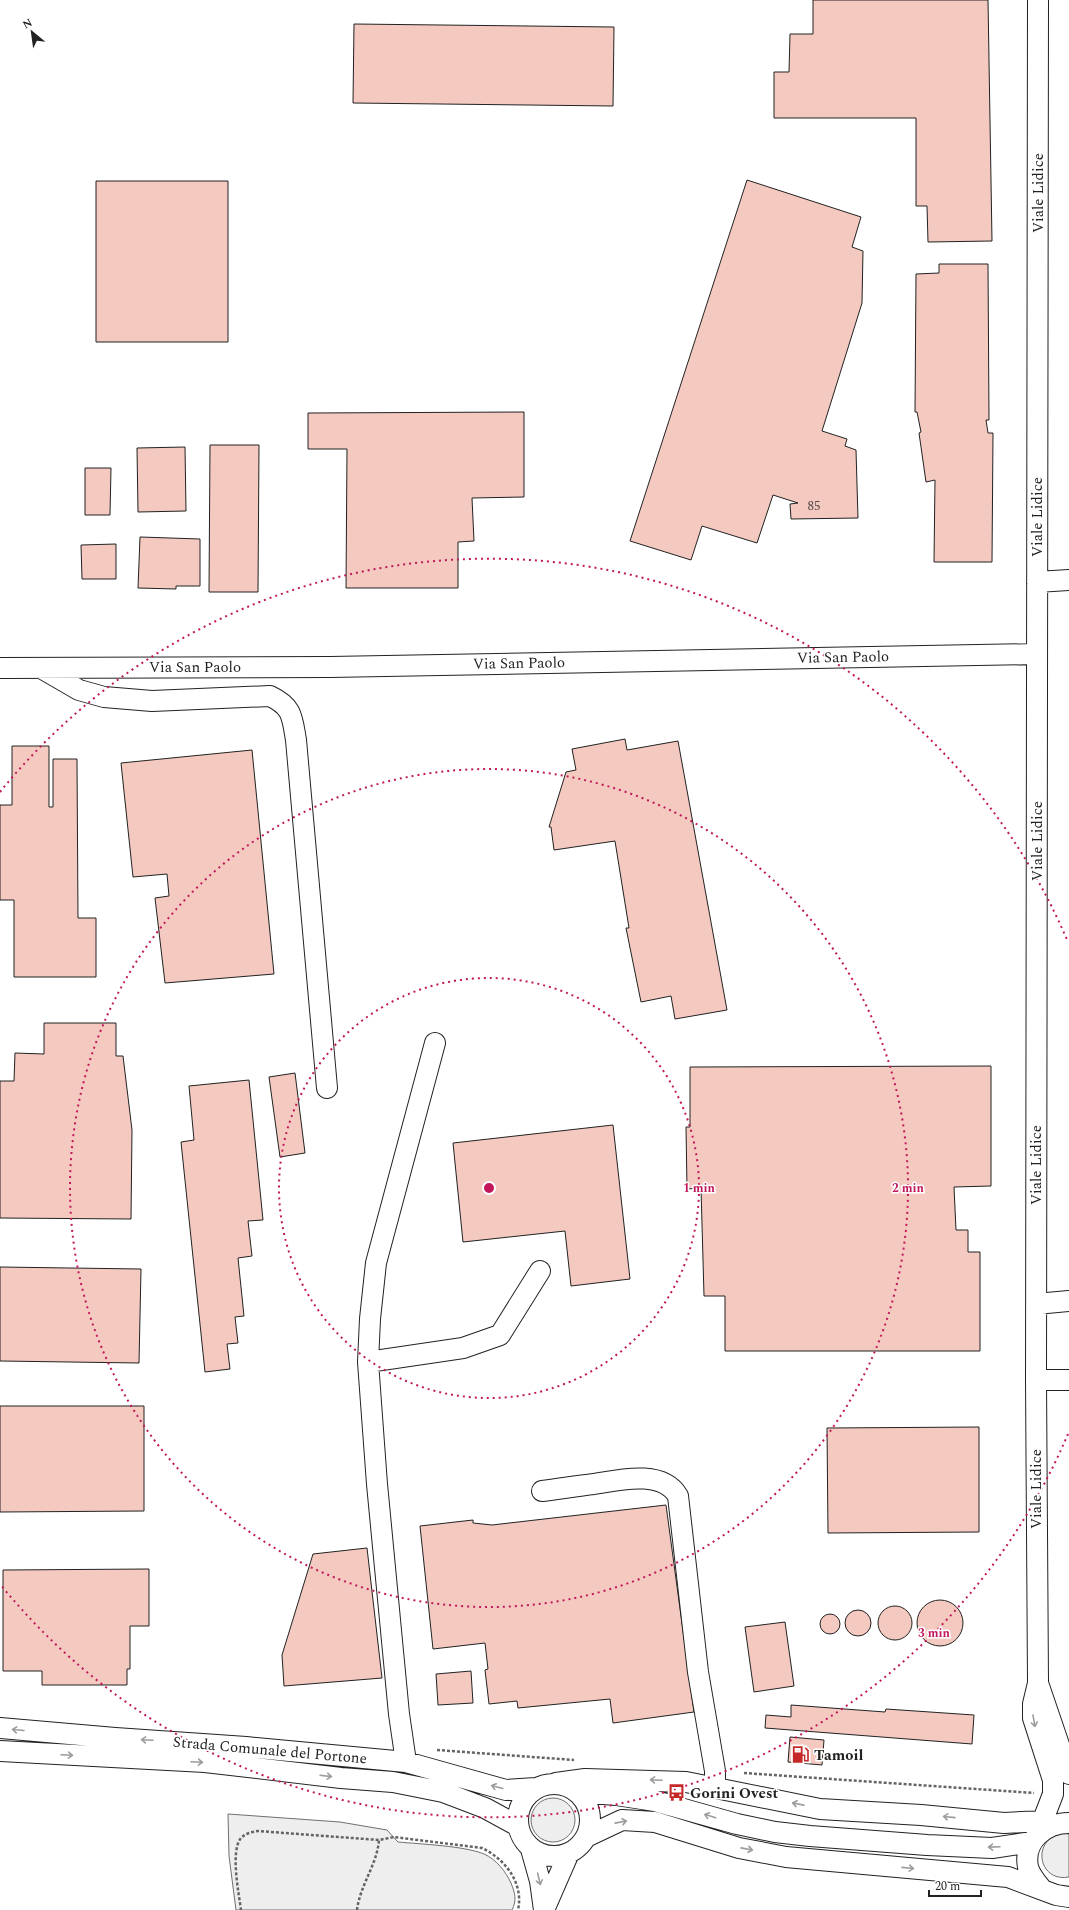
<svg xmlns="http://www.w3.org/2000/svg" width="1069" height="1910" font-family="Spectral,serif">
<style>
.green{fill:#eee;stroke:#6f6f6f}
.building{fill:#f3c9c0;stroke:#222}
.lines{fill:none;stroke-linecap:round;stroke-linejoin:round}
.minor-casing{stroke:#222;stroke-width:22}
.path{stroke:#646464;stroke-width:2.5;stroke-dasharray:3 2;stroke-linecap:butt}
.minor{stroke:#fff;stroke-width:20}
.oneway{stroke:#9c9c9c}
.ring{fill:none;stroke:#c2185b;stroke-width:2;stroke-dasharray:2 4}
.labels{text-anchor:middle;stroke-width:3;stroke-linejoin:round;paint-order:stroke}
.number-label{font-size:13px;fill:#564c4a}
.street-label{font-size:15px;fill:#222;stroke:#fff}
.poi-label{font-size:15px;font-weight:bold;fill:#222;stroke:#fff;text-anchor:start}
.centre{fill:#c2185b;stroke:#fff;stroke-width:2}
.ring-label{font-size:12px;text-anchor:middle;font-weight:bold;fill:#c2185b;stroke:#fff;stroke-width:3;stroke-linejoin:round;paint-order:stroke}
</style>
<rect width="100%" height="100%" fill="#fff"/>
<!-- green -->
<path class="green" d="M531 1820a22 22 0 1 1 44 0a22 22 0 1 1-44 0Z
M228 1814 340 1822 387 1830 398 1842C420 1844 465 1846 484 1854 496 1859 506 1872 511 1883 515 1893 517 1900 512 1910H236L229 1856Z
M1064 1833 1069 1834V1877C1038 1883 1030 1838 1064 1833Z"/>
<!-- building -->
<path class="building" d="M813 0H988L992 241 928 242 927 206H916V118H774V72H789L790 34H813Z
M354 24 614 27 613 106 353 103Z
M747 180 861 217 852 247 863 251 862 303 822 431 847 439 845 446 856 450 858 518 791 519 790 504 798 503 773 495 757 543 702 526 691 560 630 541Z
M96 181H228V342H96Z
M939 264H988L989 420H986L988 433H993L992 562H934L935 480 926 482 919 433 921 432 917 412H915L916 274 939 273Z
M524 412V497L472 498 474 541 458 542V588H346L347 449H308V413Z
M210 445H259L258 592H209Z
M185 447 186 511 138 512 137 448Z
M85 468H111L110 515H85Z
M140 537 200 539V586H176V589L138 588Z
M116 544V579H82L81 545Z
M625 739 627 750 678 741 727 1010 675 1019 671 996 641 1002 626 928H629L615 841 554 850 551 827H549L566 772 576 770 572 749Z
M12 746H49V807H53V759H77L78 918H96V977H14V900H0V805H12Z
M252 750 274 974 165 983 155 898 169 896 167 874 133 877 121 763Z
M44 1023H116V1056H123L132 1130 131 1219 0 1218V1081H14L15 1053 44 1054Z
M991 1066V1186L954 1187 956 1230H968V1252H980V1351H725V1296H704L701 1188 687 1189 686 1127H690V1067Z
M295 1073 305 1153 280 1157 269 1077Z
M249 1080 263 1220 248 1221 252 1256 238 1258 244 1316 235 1317 238 1343 227 1344 230 1369 205 1372 181 1142 194 1140 189 1086Z
M613 1125 630 1279 571 1286 565 1231 463 1242 453 1143Z
M0 1267 141 1269 139 1363 0 1361Z
M0 1406H144V1511L0 1512Z
M979 1427V1532L828 1533 827 1428Z
M666 1505 694 1712 613 1723 610 1699 518 1708 517 1701 489 1704 485 1670 488 1669 485 1643 433 1649 420 1526 473 1520V1523L492 1525Z
M367 1548 382 1678 284 1686 282 1655 313 1554Z
M149 1569V1626H130V1669H127V1685H42V1671H3V1570Z
M917 1623a23 23 0 1 1 46 0a23 23 0 1 1-46 0Z
M878 1623a17 17 0 1 1 34 0a17 17 0 1 1-34 0Z
M845 1623a13 13 0 1 1 26 0a13 13 0 1 1-26 0Z
M820 1624a10 10 0 1 1 20 0a10 10 0 1 1-20 0Z
M785 1622 794 1686 754 1692 745 1627Z
M471 1671 473 1703 438 1705 436 1674Z
M791 1705 885 1712 886 1709 974 1715 972 1744 765 1728 766 1715 791 1717Z
M790 1737 824 1740 822 1765 788 1762Z"/>
<g class="lines">
<defs>
<path id="minor" d="M1037 582 1069 580
M0 668 330 667 1037 654
M41 668 79 690 104 697 152 701 270 696C293 707 292 717 296 740L327 1088
M1036 1304 1069 1301
M368 1362 463 1348 500 1335 540 1271
M1036 1380H1069
M542 1491C559 1489 576 1486 594 1484 619 1480 662 1469 678 1496L698 1672 715 1771V1788
M1038 1683 1069 1774
M0 1728 115 1738 246 1747 406 1762 506 1790 536 1788
M0 1751 205 1762 341 1778 393 1782 443 1792 485 1808 518 1826
M406 1762 399 1714 377 1484 368 1362 370 1319 376 1263 435 1043
M556 1783 585 1779 686 1782 820 1809 921 1815 1004 1823 1043 1821
M518 1820a36 36 0 1 1 72 0a36 36 0 1 1-72 0Z
M578 1792 616 1795 655 1801 737 1824 775 1832 810 1836 927 1845 992 1848 1032 1842
M1038 1833 1053 1794V1780L1033 1718V1704L1038 1683 1036 1380 1038 0
M586 1837 622 1820 655 1822 739 1848 786 1857 1008 1877 1056 1895 1069 1897
M531 1849 540 1881 544 1910
M1041 1888C1036 1882 1030 1875 1028 1867 1023 1841 1045 1823 1069 1823
M544 1910 568 1855"/>
</defs>
<!-- minor casing -->
<use href="#minor" class="minor-casing"/>
<!-- path -->
<path class="path" d="M437 1750 574 1760
M744 1773 1034 1793
M241 1910C239 1894 230 1851 241 1838 246 1833 252 1832 258 1831L379 1840 394 1837 482 1848C505 1859 524 1883 518 1910
M357 1910C360 1885 377 1865 379 1840"/>
<!-- minor -->
<use href="#minor" class="minor"/>
</g>
<!-- one-way arrows -->
<defs><path id="oneway-shaft" d="M-6 0H5M1.5-3L5.5 0L1.5 3" fill="none" stroke-width="1.6" stroke-linecap="round" stroke-linejoin="round"/></defs>
<g class="oneway">
<use href="#oneway-shaft" transform="translate(1034 1721) rotate(80)"/>
<use href="#oneway-shaft" transform="translate(18 1730) rotate(-175)"/>
<use href="#oneway-shaft" transform="translate(147 1740) rotate(-177)"/>
<use href="#oneway-shaft" transform="translate(67 1755) rotate(3)"/>
<use href="#oneway-shaft" transform="translate(197 1762) rotate(3)"/>
<use href="#oneway-shaft" transform="translate(326 1776) rotate(7)"/>
<use href="#oneway-shaft" transform="translate(656 1780) rotate(-177)"/>
<use href="#oneway-shaft" transform="translate(497 1787) rotate(-165)"/>
<use href="#oneway-shaft" transform="translate(798 1804) rotate(-169)"/>
<use href="#oneway-shaft" transform="translate(710 1816) rotate(-163)"/>
<use href="#oneway-shaft" transform="translate(949 1817) rotate(-174)"/>
<use href="#oneway-shaft" transform="translate(621 1822) rotate(-11)"/>
<use href="#oneway-shaft" transform="translate(994 1847) rotate(178)"/>
<use href="#oneway-shaft" transform="translate(747 1849) rotate(11)"/>
<use href="#oneway-shaft" transform="translate(908 1868) rotate(6)"/>
<use href="#oneway-shaft" transform="translate(539 1879) rotate(77)"/>
</g>
<!-- distance rings -->
<g class="ring">
<circle cx="489" cy="1188" r="210"/>
<circle cx="489" cy="1188" r="419"/>
<path d="M1068 1434A629 629 0 0 1 0 1584M0 792A629 629 0 0 1 1068 942"/>
</g>
<!-- icons -->
<defs>
<symbol id="fuel-bare" viewBox="-9 -9 18 18"><path d="M-5.5-6h7V0h2V4h1.3V-2.5L3-4.5l.8-.8L6-3V5H2.5V1h-1V6h-7ZM-4.2-4.7v3.2H.2V-4.7Z" fill="#c62828" stroke="#fff" stroke-width="2.5" paint-order="stroke"/></symbol>
<symbol id="bus-bare" viewBox="-9 -9 18 18"><path d="M-5-6H5V4H4V6H2V4H-2V6H-4V4H-5ZM-3.5-4V0h7V-4ZM-3.5 1.2v1.5H-2V1.2ZM2 1.2v1.5H3.5V1.2Z" fill="#c62828" stroke="#fff" stroke-width="2.5" paint-order="stroke"/></symbol>
</defs>
<g fill-rule="evenodd">
<use href="#fuel-bare" x="788" y="1742" width="25" height="25"/>
<use href="#bus-bare" x="664" y="1780" width="25" height="25"/>
</g>
<g class="labels">
<!-- number labels -->
<g class="number-label">
<text x="814" y="510">85</text>
</g>
<!-- street labels -->
<g class="street-label">
<text transform="translate(1038 193) rotate(-90)" y="5">Viale Lidice</text>
<text transform="translate(1037 517) rotate(-90)" y="5">Viale Lidice</text>
<text transform="translate(843 657) rotate(-1)" y="5">Via San Paolo</text>
<text transform="translate(519 663) rotate(-1)" y="5">Via San Paolo</text>
<text x="195" y="672">Via San Paolo</text>
<text transform="translate(1037 841) rotate(-90)" y="5">Viale Lidice</text>
<text transform="translate(1036 1165) rotate(-90)" y="5">Viale Lidice</text>
<text transform="translate(1036 1489) rotate(-90)" y="5">Viale Lidice</text>
<text transform="translate(270 1750) rotate(5)" y="5">Strada Comunale del Portone</text>
</g>
<!-- poi labels -->
<g class="poi-label">
<text x="814" y="1760">Tamoil</text>
<text x="690" y="1798">Gorini Ovest</text>
</g>
</g>
<circle cx="489" cy="1188" r="6" class="centre"/>
<g class="ring-label">
<text x="699" y="1192">1 min</text>
<text x="908" y="1192">2 min</text>
<text x="934" y="1637">3 min</text>
</g>
<!-- north arrow -->
<g transform="translate(32 32) rotate(331)" stroke="#ffffff" stroke-width="3" paint-order="stroke">
<path d="M0-3L7 15L0 10L-7 15Z" fill="#222222"/>
<text y="-6" font-size="11" font-weight="bold" text-anchor="middle" fill="#222222">N</text>
</g>
<!-- scale -->
<path d="M929 1890v6h52v-6" fill="none" stroke="#222222" stroke-width="2"/>
<text x="935" y="1890" font-size="12" fill="#222222" stroke="#ffffff" stroke-width="3" paint-order="stroke">20 m</text>
</svg>
